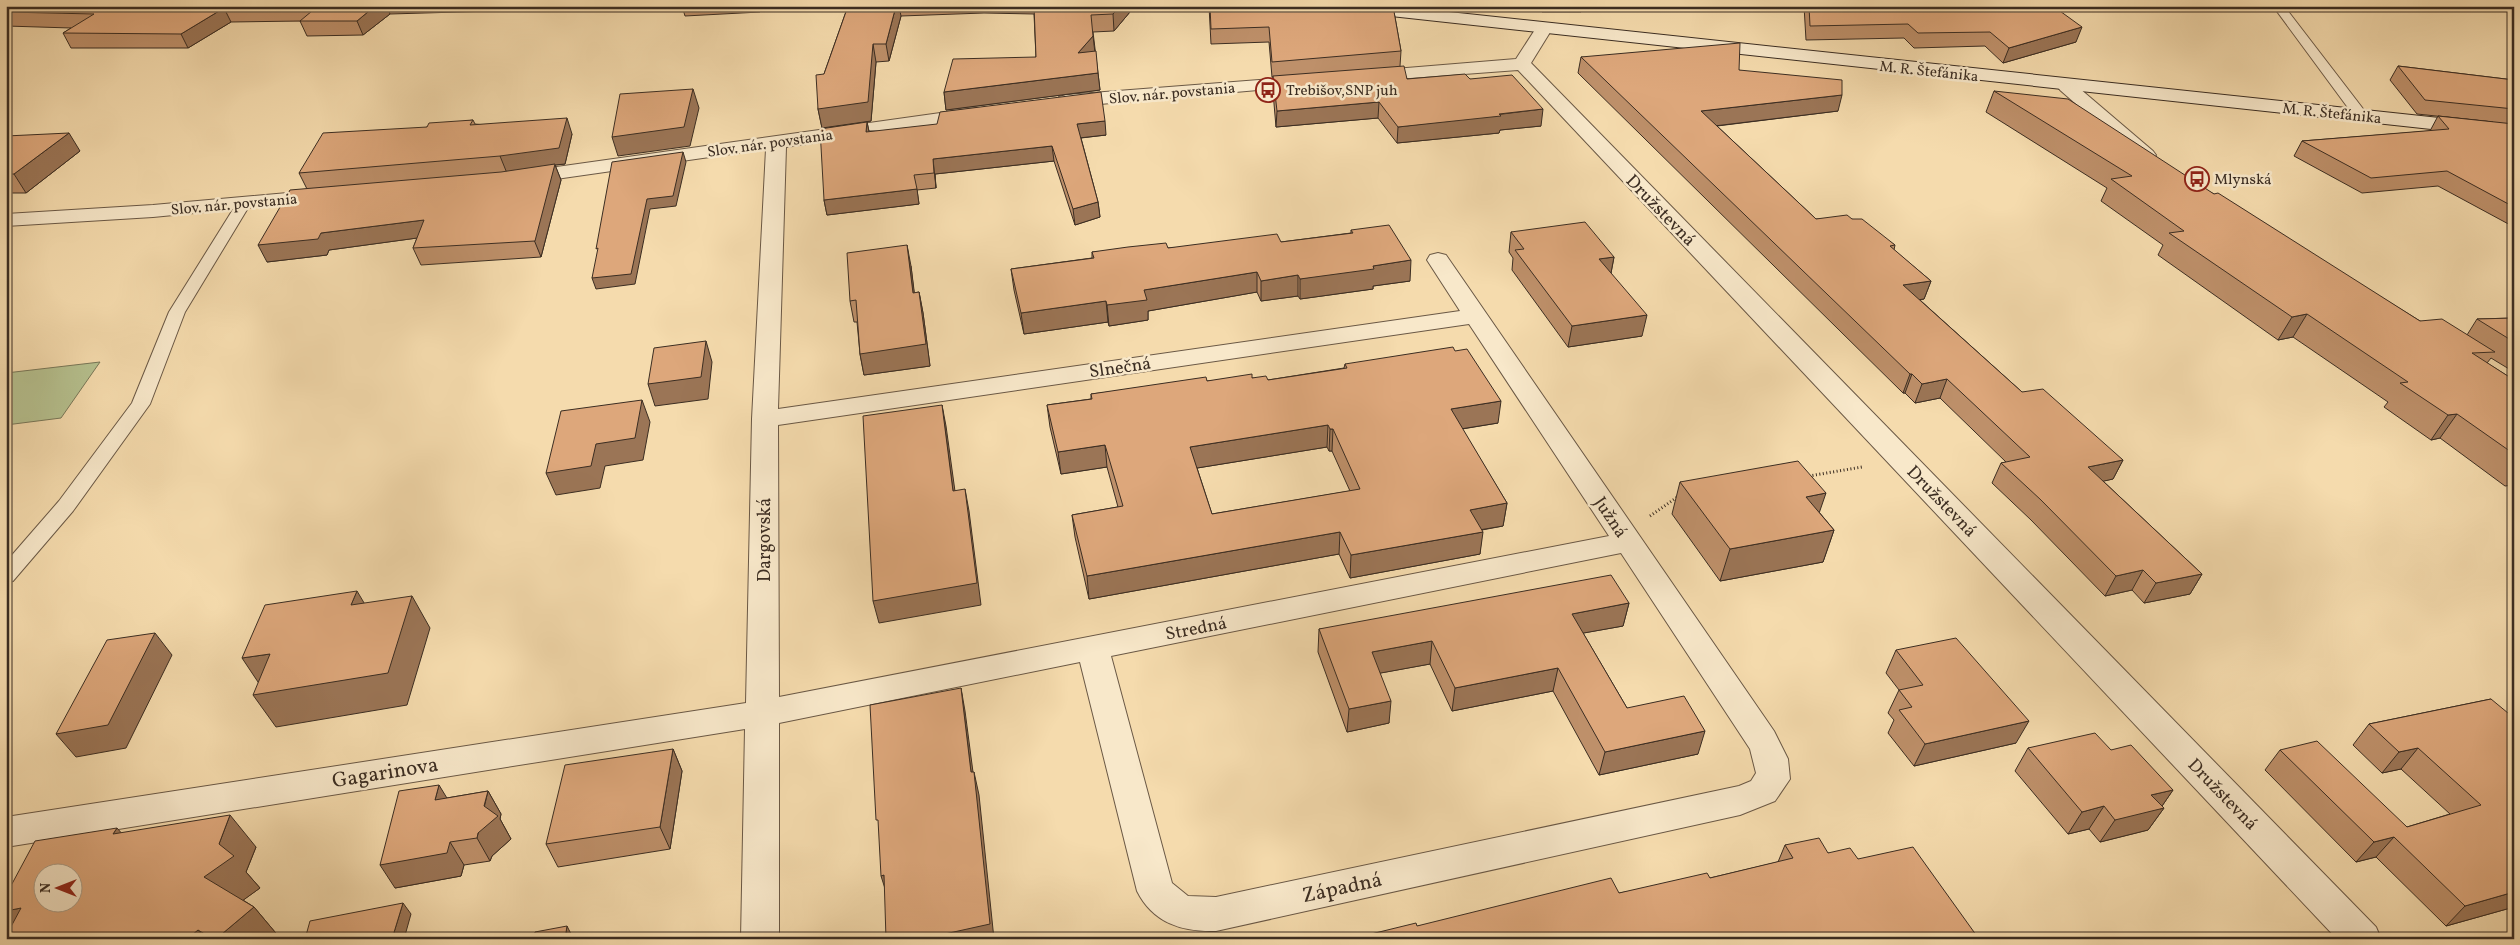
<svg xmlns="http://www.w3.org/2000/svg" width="2520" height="945" font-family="Vollkorn,serif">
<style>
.green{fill:#b6c18f;stroke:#787758}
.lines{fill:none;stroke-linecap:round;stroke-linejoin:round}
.lane-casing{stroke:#6a5845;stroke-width:2}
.street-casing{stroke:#6a5845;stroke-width:2}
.secondary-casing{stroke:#3b2d22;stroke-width:2}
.path{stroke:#3b2d22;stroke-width:3;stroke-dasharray:1 2.5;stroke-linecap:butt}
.lane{fill:#f8e8ca;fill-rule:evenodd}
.street{fill:#f8e8ca;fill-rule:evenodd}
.secondary{fill:#f8e8ca;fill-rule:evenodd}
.wall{fill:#be906a;stroke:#3b2d22;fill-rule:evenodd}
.shaded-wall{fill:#9b7556;stroke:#3b2d22}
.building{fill:#dda77b;stroke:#3b2d22;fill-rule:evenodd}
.labels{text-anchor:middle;stroke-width:5;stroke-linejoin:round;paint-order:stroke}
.far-street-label{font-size:15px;fill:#3b2d22;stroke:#f8e8ca}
.far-poi-label{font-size:15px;fill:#3b2d22;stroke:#f8e8ca;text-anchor:start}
.street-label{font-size:18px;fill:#3b2d22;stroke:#f8e8ca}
.near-street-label{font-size:21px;fill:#3b2d22;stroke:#f8e8ca}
</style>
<rect width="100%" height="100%" fill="#f5dbad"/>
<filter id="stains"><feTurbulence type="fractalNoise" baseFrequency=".004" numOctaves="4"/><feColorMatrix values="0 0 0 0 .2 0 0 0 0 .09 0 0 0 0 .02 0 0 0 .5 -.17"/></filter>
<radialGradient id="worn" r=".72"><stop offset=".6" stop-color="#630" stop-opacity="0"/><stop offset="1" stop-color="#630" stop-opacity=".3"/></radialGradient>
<!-- green -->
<path class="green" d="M100 362 61 418 6 425V373Z"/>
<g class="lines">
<defs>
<path id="lane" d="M2273 6H2284L2367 114 2369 117 2367 120H2357Z
M244 199 251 203 185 312 150 404 73 511 13 581 6 583V562L59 501 132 403 169 312 237 203Z"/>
<path id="street" d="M1544 24 1550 25 1552 29 1531 63 2376 927 2381 939H2337L1518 70 1370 81 1364 80 1361 76 1364 72 1370 71 1516 59 1538 25Z
M1309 76 1315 77 1318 81 1315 85 1066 107 1059 105 1057 101 1059 97 1066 95Z
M2066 80 2072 82 2153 151 2156 155 2153 159H2139L2060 90 2057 86 2060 82Z
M976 108 983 110 985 114 983 118 786 147 778 409 1460 311 1427 260 1430 255 1438 253 1446 255 1774 731 1788 759 1790 779 1775 801 1740 815 1216 931C1182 932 1153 923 1137 891L1080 662 779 723V939H741L745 729 6 847V817L746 703 752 419 766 149 521 184 514 182 511 178 514 174 521 172ZM1469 324 1609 536 779 697 778 425ZM1621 553 1750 749 1756 773 1751 781 1739 786 1216 897 1188 896 1172 883 1111 656Z
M321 190 328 192 331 196 328 200 153 217 6 226V214L153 205Z"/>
<path id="secondary" d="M1337 6H1393L2514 126V138L1345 11Z"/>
</defs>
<!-- lane casing -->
<use href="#lane" class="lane-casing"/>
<!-- street casing -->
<use href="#street" class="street-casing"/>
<!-- secondary casing -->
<use href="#secondary" class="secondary-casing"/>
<!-- path -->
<path class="path" d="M1809 476 1862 467
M1650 516 1679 496"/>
<!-- lane -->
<use href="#lane" class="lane"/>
<!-- street -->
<use href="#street" class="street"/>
<!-- secondary -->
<use href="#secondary" class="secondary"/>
</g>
<!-- wall -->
<path class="wall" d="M6 6H564L561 9 390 14 363 35 307 36 300 21H301L231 22 188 48H71L63 33 71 28 6 26Z
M682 6H762L760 12 685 16Z
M848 6H1135L1114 31 1093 32 1100 90 946 110 944 92 1036 57 1034 14 984 13 901 16 889 61 876 62 871 121 822 128 818 109 824 74Z
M1209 6H1393L1401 51 1400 66 1407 79H1470L1541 126 1500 130 1499 133 1397 143 1378 118 1276 127 1273 92V77H1272L1269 42 1211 44Z
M1538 6H1582L1581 12H1542Z
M1804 6H2053L2076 42 2003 63 1985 46 1914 48 1904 38 1806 40Z
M1581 57 1739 70 1838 111 1717 126 1816 219H1852L1895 245 1894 250 1931 281 1924 299 1920 300 2022 392 2123 460 2113 479 2103 481 2202 574 2190 594 2144 603 2132 590 2105 596 2031 520 1992 483 2001 463 2006 462 1940 398 1915 403 1905 393H1903L1578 73Z
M2398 66 2514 80V227L2438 186 2362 193 2294 156 2302 141 2430 131 2438 116 2493 122 2417 114 2390 80Z
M1994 91 2214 194 2420 321 2467 335 2477 319 2514 318V372L2491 358 2487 363 2514 380V485L2505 486 2440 438 2431 440 2384 407 2388 402 2293 337 2278 340 2158 255 2163 245 2101 201 2107 188 1986 112Z
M473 120 475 124 572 134 565 164 555 165 561 180 541 257 421 265 413 248 417 238 329 250 327 255 267 262 307 189 299 173 427 127Z
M867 122 869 131 1106 135 1081 138 1098 202 1100 217 1075 225 1054 161 935 174 936 188 917 190 919 204 827 215 824 200Z
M6 136 80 151 26 193H6Z
M1351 230 1410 281 1373 286V289L1300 299 1298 296 1261 301 1257 292 1148 311V320L1109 326 1108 322 1024 334 1014 290 1011 269 1092 258V252L1281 242 1351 233Z
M1511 232 1614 257 1611 273 1642 336 1568 347 1512 270 1513 258 1509 252Z
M911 266 914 293 919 292 923 313 930 366 864 375 860 354 857 322H854L850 301Z
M1345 364 1498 423 1462 429 1507 503 1503 526 1482 530 1480 554 1350 578 1339 554 1089 599 1075 537 1072 515 1118 507 1107 467 1061 474 1050 427 1047 405 1091 399V394L1207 381 1252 378 1268 380 1344 368ZM1327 447 1329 451H1332L1350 491 1212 514 1197 468Z
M1680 482 1819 512 1834 530 1823 562 1720 581 1672 514Z
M1629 603 1623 626 1583 633 1627 708 1698 754 1599 775 1553 691 1452 711 1430 664 1380 673 1389 723 1347 732 1318 652 1319 629Z
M1896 650 2016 743 1914 766 1888 733 1894 720 1888 713 1899 690 1886 673Z
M2491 699 2514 907 2446 926 2376 857 2356 862 2265 770 2280 750 2407 827 2450 814 2401 769 2382 773 2353 745 2369 724Z
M2028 748 2111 750 2173 790 2162 806 2164 808 2148 830 2100 842 2089 829 2068 834 2015 771Z
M673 749 682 771 670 849 558 867 546 844Z
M488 791 501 814 500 819 511 839 492 856 490 861 464 865 461 876 395 888 447 798Z
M122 833 256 847 246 872 260 888 243 900 254 907 280 938 6 939 12 926 6 921Z
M1785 845 1828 853 1858 859 1979 939H1370L1371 934 1710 878 1778 862Z"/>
<!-- shaded-wall -->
<path class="shaded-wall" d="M375 6H387L390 14 363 35 357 21Z
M759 6H762L760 12Z
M896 6H899L901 16 889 61 886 44Z
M1120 6H1135L1114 31 1113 14Z
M224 8 231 22 188 48 181 34Z
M2082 27 2076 42 2003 63 2009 48Z
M1093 36 1095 53H1078Z
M873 44 876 62 871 121 822 128 818 109Z
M1098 73 1100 90 946 110 944 92Z
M693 89 699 108 690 146 618 156 612 137Z
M1842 95 1838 111 1698 128 1701 111Z
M1379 102 1378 118 1276 127 1277 111Z
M1543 109 1541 126 1500 130 1499 133 1397 143 1398 127Z
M567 118 572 134 565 164 555 165 561 180 541 257 500 156Z
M1105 121 1106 135 1079 138 1077 124Z
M867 122 870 137 866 132Z
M69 133 80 151 26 193 14 174Z
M1052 146 1054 161 935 174 936 188 933 159Z
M683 152 686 162 676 206 650 209 635 284 596 289 592 278 647 199Z
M917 189 919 204 827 215 824 200Z
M1098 202 1100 217 1075 225 1073 209Z
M424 220 432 236 329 250 327 255 267 262 258 245 321 233Z
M907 245 911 266 917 314 913 293Z
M1614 257 1610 278 1599 259Z
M1411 260 1410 281 1373 286V289L1300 299V279L1373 266Z
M1257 272V292L1148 311V320L1109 326 1107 305 1144 290Z
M1298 275V296L1261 301V281Z
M1931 281 1924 299 1896 303 1903 285Z
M919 292 923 313 930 366 864 375 860 354Z
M1106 301 1108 322 1024 334 1021 313Z
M2307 314 2293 337 2278 340 2292 317Z
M1647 315 1642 336 1568 347 1572 326Z
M706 341 712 362 708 399 655 406 648 384Z
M1910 374H1912L1905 393H1903Z
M1947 379 1940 398 1915 403 1922 384Z
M642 400 650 422 643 460 605 466 600 488 556 495 546 473 596 444Z
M1501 401 1498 423 1448 431 1451 409Z
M942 405 946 426 958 513 953 491Z
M2457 414 2440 438 2431 440 2448 415Z
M1328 425 1327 447 1191 469 1190 447Z
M1330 429H1333L1332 451H1329Z
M1105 445 1107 467 1061 474 1058 452Z
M2123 460 2113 479 2078 487 2088 467Z
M965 489 969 511 981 605 879 623 873 601Z
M1826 493 1815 525 1806 497Z
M1507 503 1503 526 1467 532 1470 510Z
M1834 530 1823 562 1720 581 1730 549Z
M1340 532 1339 554 1089 599 1087 576Z
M1483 532 1480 554 1350 578 1351 555Z
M2143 570 2132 590 2105 596 2116 576Z
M2202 574 2190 594 2144 603 2156 583Z
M357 591 376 623 351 605Z
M412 596 430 628 407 705 276 727 253 695Z
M1629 603 1623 626 1567 636 1572 614Z
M155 633 172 655 126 748 76 757 56 734Z
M1432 641 1430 664 1370 675 1372 652Z
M270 654 264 691 242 658Z
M1558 668 1553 691 1452 711 1455 688Z
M961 688 965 711 976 795 971 772Z
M1391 701 1389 723 1347 732 1349 709Z
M2029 721 2016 743 1914 766 1925 744Z
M1705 731 1698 754 1599 775 1605 752Z
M2418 748 2401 769 2382 773 2399 752Z
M673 749 682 771 670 849 660 827Z
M974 772 979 795 994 939H922Z
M439 785 453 808 435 800Z
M2173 790 2160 809 2164 808 2148 830 2100 842 2115 820 2151 795Z
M488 791 501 814 500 819 511 839 492 856 490 861 477 838Z
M2104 806 2089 829 2068 834 2082 812Z
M230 815 256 847 246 872 260 888 231 909 204 877 219 844Z
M117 828 145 860 113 834Z
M2394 837 2376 857 2356 862 2374 842Z
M450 842 464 865 461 876 395 888 380 865Z
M884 875 888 898 881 876Z
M2514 892V907L2446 926 2465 906Z
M403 903 411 914 404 939H392Z
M254 907 280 938V939H216Z
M21 908 25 939 6 921V911Z
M567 926 573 938V939H565Z
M198 930 206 939H187Z"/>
<!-- building -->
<path class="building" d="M6 6H308L224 8 181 34 63 33 94 14 6 12Z
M318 6H375L357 21H300Z
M848 6H896L886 44H873L868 102 818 109 816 75 824 74Z
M1034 6H1120L1113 14 1091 15 1093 36 1078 53 1096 51 1098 73 944 92 953 59 1036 57Z
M1210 6H1393L1401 51 1272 62 1269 27 1211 29Z
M1809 6H2053L2082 27 2009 48 1990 32 1918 33 1908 24 1810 26Z
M1740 43 1739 70 1842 80V95L1701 111 1816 219 1847 215 1852 219H1862L1895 245 1890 246 1931 281 1903 285 2022 392 2043 389 2123 460 2088 467 2202 574 2156 583 2143 570 2116 576 2041 500 2001 463 2030 457 1947 379 1922 384 1912 374H1910L1581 57Z
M1404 66 1407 79 1465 74 1470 79 1512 75 1543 109 1499 114 1501 116 1398 127 1379 102 1277 111 1273 76Z
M2398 66 2514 80V109L2425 100Z
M693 89 684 127 612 137 620 94Z
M1994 91 2068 99 2214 194 2218 193 2420 321 2442 319 2495 352 2472 353 2514 380V454L2457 414 2448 415 2400 383 2408 382 2307 314 2292 317 2169 233 2184 231 2111 179 2132 176Z
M1101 92 1105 121 1077 124 1098 202 1073 209 1052 146 933 159 934 173 914 175 917 189 824 200 820 129 867 122 866 132 937 124 940 112Z
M2438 116 2514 124V207L2447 171 2371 178 2302 141 2449 129Z
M567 118 559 148 500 156 299 173 323 133 427 127 429 123 473 120 470 125Z
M69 133 14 174H6V136Z
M683 152 673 196 647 199 631 274 592 278 598 248 596 249 612 162Z
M555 164 535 241 413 248 424 220 321 233 318 239 258 245 290 190 501 172Z
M1585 222 1614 257 1599 259 1647 315 1572 326 1515 250 1524 249 1511 232Z
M1389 225 1411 260 1373 266 1374 269 1300 279 1298 275 1261 281 1257 272 1144 290 1147 300 1107 305 1106 301 1021 313 1011 269 1094 258 1092 252 1128 247 1166 243 1168 248 1277 234 1281 242 1353 233 1351 230Z
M907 245 913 293 919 292 926 344 860 354 856 300 850 301 847 253Z
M2514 318V342L2477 319Z
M706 341 701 377 648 384 654 348Z
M1453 347 1455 351 1467 349 1501 401 1451 409 1507 503 1470 510 1483 532 1351 555 1340 532 1087 576 1072 515 1123 506 1105 445 1058 452 1047 405 1092 399 1091 394 1206 377 1207 381 1252 374V378L1266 376 1268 380 1347 368 1345 364ZM1328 425 1330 429H1333L1360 489 1212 514 1190 447Z
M642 400 635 438 596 444 591 466 546 473 561 411Z
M942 405 953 491 965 489 977 583 873 601 863 416Z
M1798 461 1826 493 1806 497 1834 530 1730 549 1680 482Z
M1611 575 1629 603 1572 614 1627 708 1684 696 1705 731 1605 752 1558 668 1455 688 1432 641 1372 652 1391 701 1349 709 1319 629Z
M357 591 351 605 412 596 388 673 253 695 270 654 242 658 265 605Z
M155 633 108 725 56 734 107 640Z
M1956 638 2029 721 1925 744 1899 710 1912 707 1899 690 1923 685 1896 650Z
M961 688 971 772H974L990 924 922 939H886L884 875 881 876 878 820H876L870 705Z
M2491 699 2514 718V892L2465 906 2394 837 2374 842 2280 750 2317 741 2407 827 2481 805 2418 748 2399 752 2369 724Z
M2095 733 2111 750 2131 745 2173 790 2151 795 2164 808 2115 820 2104 806 2082 812 2028 748Z
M673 749 660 827 546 844 565 765Z
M439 785 435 800 488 791 484 806 498 816 478 833 477 838 450 842 447 853 380 865 399 791Z
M230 815 219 844 234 856 204 877 254 907 216 939H213L198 930 187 939H6V936L21 908 6 911V895L35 841 117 828 113 834ZM42 872H72V902H42Z
M1819 838 1828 853 1850 848 1858 859 1913 847 1979 939H1373L1371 934 1416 923 1417 926 1611 878 1619 893 1707 873 1710 878 1793 858 1785 845Z
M403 903 392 939H305L310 921Z
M567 926 565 939H534L535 932Z"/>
<!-- icons -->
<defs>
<symbol id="bus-ring" viewBox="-11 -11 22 22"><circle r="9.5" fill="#f8e8ca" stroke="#8f2418" stroke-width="1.5"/><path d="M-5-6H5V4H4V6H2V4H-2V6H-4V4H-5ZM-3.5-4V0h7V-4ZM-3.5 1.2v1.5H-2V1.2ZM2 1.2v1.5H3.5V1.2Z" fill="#8f2418"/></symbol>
</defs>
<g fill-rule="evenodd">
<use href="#bus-ring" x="1254" y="76" width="28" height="28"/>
<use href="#bus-ring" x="2183" y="165" width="28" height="28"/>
</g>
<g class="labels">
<!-- far-street labels -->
<g class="far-street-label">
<text transform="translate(1929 71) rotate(6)" y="5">M. R. Štefánika</text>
<text transform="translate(1172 93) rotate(-5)" y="5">Slov. nár. povstania</text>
<text transform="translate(2332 113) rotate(6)" y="5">M. R. Štefánika</text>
<text transform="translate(770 143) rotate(-8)" y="5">Slov. nár. povstania</text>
<text transform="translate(234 204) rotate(-5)" y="5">Slov. nár. povstania</text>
</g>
<!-- far-poi labels -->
<g class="far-poi-label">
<text x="1286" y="95">Trebišov,SNP juh</text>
<text x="2214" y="184">Mlynská</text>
</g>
<!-- street labels -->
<g class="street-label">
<text transform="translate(1661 210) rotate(46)" y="6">Družstevná</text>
<text transform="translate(1120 367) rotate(-8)" y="6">Slnečná</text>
<text transform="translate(1942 501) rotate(46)" y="6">Družstevná</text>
<text transform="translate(1611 517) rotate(56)" y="6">Južná</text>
<text transform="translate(764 540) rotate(-90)" y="6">Dargovská</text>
<text transform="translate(1196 628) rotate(-11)" y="6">Stredná</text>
<text transform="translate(2223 794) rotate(46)" y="6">Družstevná</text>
</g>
<!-- near-street labels -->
<g class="near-street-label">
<text transform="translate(385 772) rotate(-9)" y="7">Gagarinova</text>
<text transform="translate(1342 887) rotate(-12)" y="7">Západná</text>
</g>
</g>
<!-- margin -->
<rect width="2520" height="945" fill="none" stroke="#f5dbad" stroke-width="25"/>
<rect x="8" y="8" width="2505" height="930" fill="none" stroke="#3b2d22" stroke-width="2.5"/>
<rect x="12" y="12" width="2495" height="920" fill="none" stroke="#3b2d22"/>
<!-- north arrow -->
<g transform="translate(58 888) rotate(270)"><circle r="24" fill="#f8e8ca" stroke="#ac9d87"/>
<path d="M0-4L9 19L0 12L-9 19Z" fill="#8f2418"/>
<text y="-8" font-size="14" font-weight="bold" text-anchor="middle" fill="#3b2d22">N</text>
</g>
<rect width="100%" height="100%" filter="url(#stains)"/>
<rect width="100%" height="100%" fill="url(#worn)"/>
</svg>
